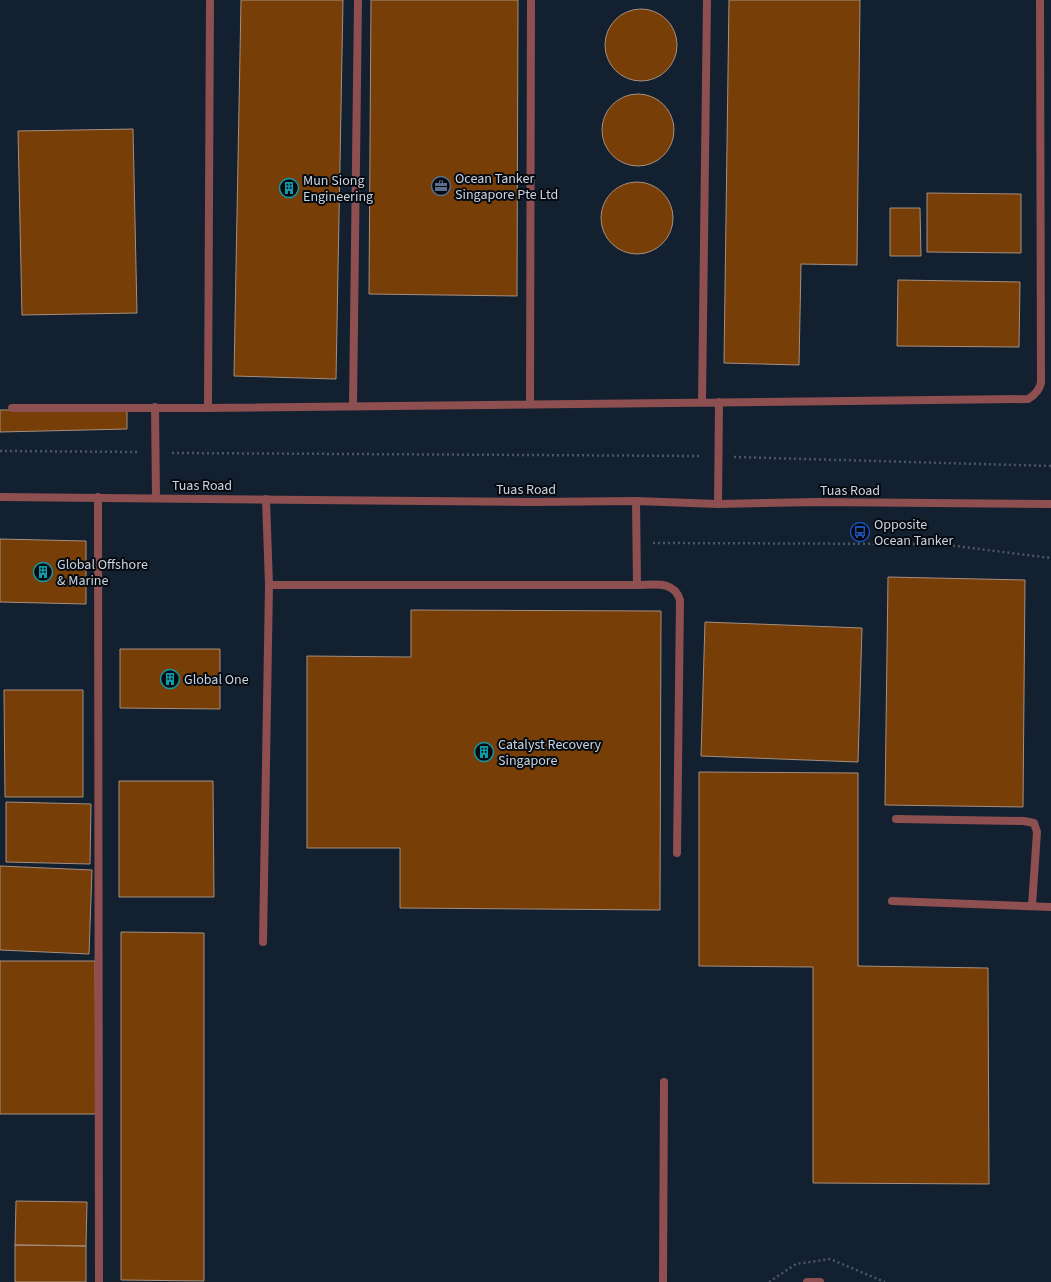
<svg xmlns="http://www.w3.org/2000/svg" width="1051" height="1282" font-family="'Source Sans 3',sans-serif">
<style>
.building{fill:#773e07;stroke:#a58f80}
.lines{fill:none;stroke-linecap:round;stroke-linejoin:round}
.path{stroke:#4c5765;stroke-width:2.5;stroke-dasharray:2 3;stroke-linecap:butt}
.lane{stroke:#8d4f50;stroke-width:8}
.street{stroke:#8d4f50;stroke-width:8}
.labels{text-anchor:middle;stroke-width:4;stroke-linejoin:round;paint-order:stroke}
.poi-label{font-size:14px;fill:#cbd4de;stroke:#050910;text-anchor:start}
.street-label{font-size:14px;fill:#cbd4de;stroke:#050910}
</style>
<rect width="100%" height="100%" fill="#13202f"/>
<!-- building -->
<path class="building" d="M241 0H343L336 379 234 376Z
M371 0H518L517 296 369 294Z
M729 0H860L857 265 801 264 799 365 724 363Z
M605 45a36 36 0 1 1 72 0a36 36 0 1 1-72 0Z
M602 130a36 36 0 1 1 72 0a36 36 0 1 1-72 0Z
M133 129 137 313 22 315 18 131Z
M601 218a36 36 0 1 1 72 0a36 36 0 1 1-72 0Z
M927 193 1021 194V253L927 252Z
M890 208H920L921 256H890Z
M898 280 1020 282 1019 347 897 346Z
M127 409V429L0 432V410Z
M0 539 86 541V604L0 602Z
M888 577 1025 580 1023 807 885 805Z
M411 610 661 611 660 910 400 908V848H307V656L411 657Z
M705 622 862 628 858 762 701 756Z
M120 649H220V709L120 708Z
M4 690H83V797H5Z
M699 772 858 773V966L988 968 989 1184 813 1183V967L699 966Z
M119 781H213L214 897H119Z
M6 802 91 804 90 864 6 862Z
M0 866 92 870 89 954 0 950Z
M121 932 204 933V1281L121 1280Z
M0 961H95L96 1114H0Z
M16 1201 87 1202 86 1246 15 1245Z
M15 1245 86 1246V1282H15Z"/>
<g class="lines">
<!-- path -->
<path class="path" d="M0 451 139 452
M172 453 701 456
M734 457 1051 466
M653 543 939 544 1051 558
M769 1282 796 1264 830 1259 885 1282"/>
<!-- lane -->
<path class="lane" d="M702 402 707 0
M530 404 531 0
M353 406 358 0
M155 407 156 498
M12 408H208L1028 399C1035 395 1039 391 1041 383L1040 0
M208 408 210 0
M98 497 99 1282
M636 501 637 585
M718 504 719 402
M269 585H637C654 585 674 580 680 600L677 853
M896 819 1024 821 1034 823 1037 832 1032 906
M892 901 1051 907
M263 942 269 585 266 499
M663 1282 664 1082"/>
<!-- street -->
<path class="street" d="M0 497 532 502 636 501 718 504 817 502 1051 504
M807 1282H820"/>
</g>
<!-- icons -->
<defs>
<symbol id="office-ring" viewBox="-11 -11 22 22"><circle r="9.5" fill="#050910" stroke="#5c6f8a" stroke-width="1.5"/><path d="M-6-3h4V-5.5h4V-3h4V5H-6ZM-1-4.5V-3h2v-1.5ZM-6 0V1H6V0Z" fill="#5c6f8a"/></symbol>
<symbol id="building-ring" viewBox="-11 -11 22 22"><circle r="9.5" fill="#050910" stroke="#0f9aa8" stroke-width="1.5"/><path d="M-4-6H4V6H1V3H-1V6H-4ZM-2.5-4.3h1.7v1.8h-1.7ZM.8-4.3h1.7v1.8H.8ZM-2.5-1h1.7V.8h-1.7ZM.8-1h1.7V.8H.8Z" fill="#0f9aa8"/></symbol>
<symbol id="bus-ring" viewBox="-11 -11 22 22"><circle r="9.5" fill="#050910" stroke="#1a4fb4" stroke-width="1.5"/><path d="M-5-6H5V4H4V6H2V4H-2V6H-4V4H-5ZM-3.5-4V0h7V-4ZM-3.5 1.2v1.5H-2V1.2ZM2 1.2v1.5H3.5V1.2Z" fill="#1a4fb4"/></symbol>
</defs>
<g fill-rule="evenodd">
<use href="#office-ring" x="430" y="175" width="22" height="22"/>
<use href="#building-ring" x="278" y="177" width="22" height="22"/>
<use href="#bus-ring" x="849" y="521" width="22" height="22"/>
<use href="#building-ring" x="32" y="561" width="22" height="22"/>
<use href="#building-ring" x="159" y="668" width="22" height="22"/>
<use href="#building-ring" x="473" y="741" width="22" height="22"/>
</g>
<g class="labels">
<!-- poi labels -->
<g class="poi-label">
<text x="455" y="183">Ocean Tanker<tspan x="455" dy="16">Singapore Pte Ltd</tspan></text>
<text x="303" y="185">Mun Siong<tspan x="303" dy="16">Engineering</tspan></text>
<text x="874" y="529">Opposite<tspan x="874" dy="16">Ocean Tanker</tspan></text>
<text x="57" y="569">Global Offshore<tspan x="57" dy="16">&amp; Marine</tspan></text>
<text x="184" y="684">Global One</text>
<text x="498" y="749">Catalyst Recovery<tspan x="498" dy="16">Singapore</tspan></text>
</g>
<!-- street labels -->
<g class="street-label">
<text x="202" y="490">Tuas Road</text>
<text x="526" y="494">Tuas Road</text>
<text x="850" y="495">Tuas Road</text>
</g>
</g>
</svg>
